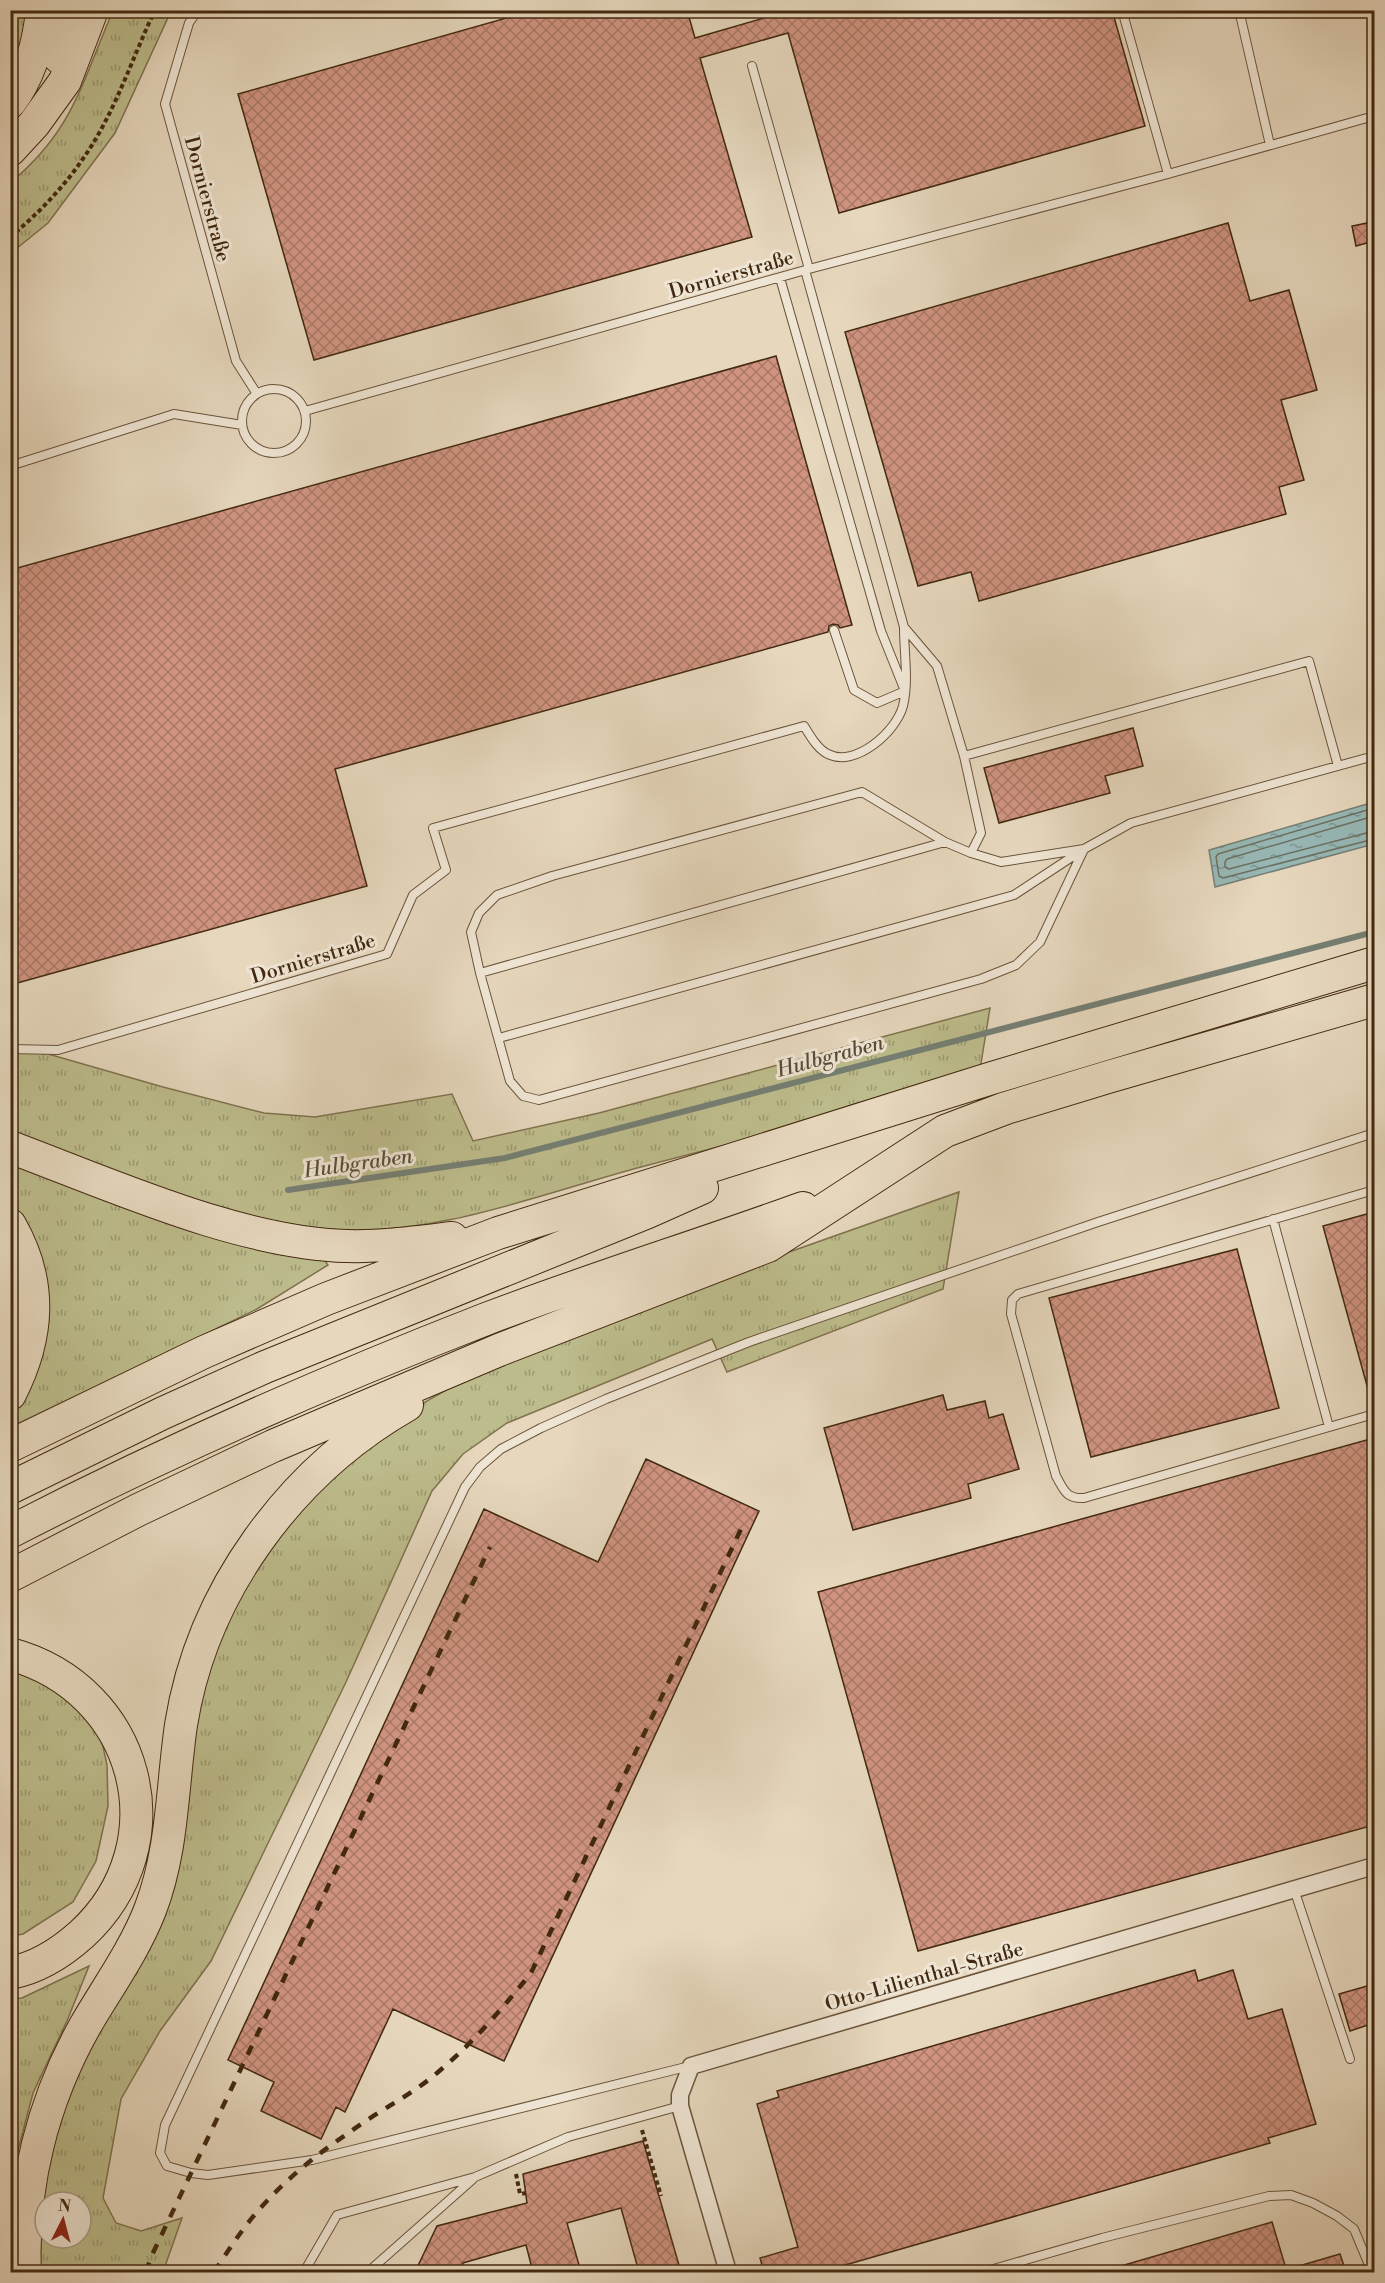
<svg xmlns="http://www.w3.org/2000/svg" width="1385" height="2283" font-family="'Libre Bodoni',serif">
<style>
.grass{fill:url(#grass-tufts);stroke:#80724e;stroke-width:1.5;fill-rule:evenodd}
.water{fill:url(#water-ripples);stroke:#757f73;stroke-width:1.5}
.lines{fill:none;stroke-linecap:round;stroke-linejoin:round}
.shore{stroke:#6c7062;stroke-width:1.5}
.stream{stroke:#757f73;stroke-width:6}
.building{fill:url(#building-cross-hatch);stroke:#42290f;stroke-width:1.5}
.lane-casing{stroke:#6b543a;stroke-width:10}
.street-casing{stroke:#6b543a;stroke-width:19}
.highway-casing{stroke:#42290f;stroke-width:34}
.path{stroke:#42290f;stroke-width:4;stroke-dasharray:4.5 3;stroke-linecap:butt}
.lane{stroke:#efe5d4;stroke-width:8}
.street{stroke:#efe5d4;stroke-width:16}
.highway{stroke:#e6d7bd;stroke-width:32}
.rail{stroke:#42290f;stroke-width:4.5;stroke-dasharray:10 10;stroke-linecap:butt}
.labels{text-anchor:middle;stroke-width:6;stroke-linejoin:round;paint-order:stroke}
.street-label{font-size:20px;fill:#42290f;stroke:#efe5d4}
.water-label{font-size:21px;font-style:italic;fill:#574d39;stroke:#efe5d4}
</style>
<defs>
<pattern id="grass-tufts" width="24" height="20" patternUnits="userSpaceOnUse" patternTransform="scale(1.5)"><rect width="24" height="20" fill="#bdbc8c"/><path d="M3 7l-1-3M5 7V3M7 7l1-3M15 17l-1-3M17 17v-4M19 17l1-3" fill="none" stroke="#9b9971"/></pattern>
<pattern id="water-ripples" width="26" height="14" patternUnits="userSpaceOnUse" patternTransform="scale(1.5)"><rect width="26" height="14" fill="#97b8b6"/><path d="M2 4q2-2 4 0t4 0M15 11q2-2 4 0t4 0" fill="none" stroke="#7d9692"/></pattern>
<pattern id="building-cross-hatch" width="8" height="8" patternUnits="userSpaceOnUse" patternTransform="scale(1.5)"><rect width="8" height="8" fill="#cf9380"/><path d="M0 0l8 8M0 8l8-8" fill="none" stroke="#aa7867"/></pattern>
</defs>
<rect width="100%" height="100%" fill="#e6d7bd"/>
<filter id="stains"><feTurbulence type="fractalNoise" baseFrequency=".00333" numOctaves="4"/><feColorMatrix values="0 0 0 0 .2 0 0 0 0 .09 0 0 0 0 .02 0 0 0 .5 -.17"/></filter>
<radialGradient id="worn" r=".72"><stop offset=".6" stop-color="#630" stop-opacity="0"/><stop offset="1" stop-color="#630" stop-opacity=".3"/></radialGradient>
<!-- grass -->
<path class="grass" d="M11 11H28L25 40 11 77Z
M113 11H171L115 133 48 223 11 253V182C74 130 82 81 113 11Z
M990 1008 978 1082C866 1110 753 1137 641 1167 543 1193 430 1239 327 1229 218 1218 113 1170 11 1133L10 1043 163 1087 264 1113 315 1117 452 1094 473 1141 599 1113Z
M11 1158 322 1257 328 1265 257 1309 11 1427V1416L19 1405 37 1372 49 1321 42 1260 11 1200Z
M959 1192 943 1289 727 1372 712 1339 507 1423 463 1454 432 1491 346 1682 211 1961 160 2031 121 2099 103 2198 116 2223 141 2231 182 2218 163 2272H37L44 2169 64 2098 127 1980 193 1723 223 1622 299 1506 418 1406 474 1374 761 1262ZM45 2202H81V2238H45Z
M11 1670 43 1681 65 1696 100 1732 107 1765 108 1806 96 1861 73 1902 23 1934 11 1936Z
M89 1966 67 2021 33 2093 16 2158 11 2201V1999L22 1998Z"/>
<!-- water -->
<path class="water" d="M1374 802V844L1215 887 1209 850Z"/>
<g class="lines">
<!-- shore -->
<path class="shore" d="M1374 808 1218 854 1216 857 1219 876 1223 878 1374 839
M1374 816 1227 859 1225 862V867L1229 869 1374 831"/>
<!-- stream -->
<path class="stream" d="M288 1190 505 1158 1374 932"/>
</g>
<!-- building -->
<path class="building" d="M535 10H687L695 38 781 13 780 10H1112L1145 126 839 213 788 33 700 58 752 237 314 360 238 94Z
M1372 222 1374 241 1356 246 1352 226Z
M1228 223 1250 301 1289 290 1317 390 1281 400 1304 480 1279 487 1286 514 979 601 971 572 918 586 845 332Z
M776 356 852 625 840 628 838 625 833 624 829 626 828 632 335 769 367 886 10 985V570Z
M1133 728 1143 766 1105 776 1110 793 999 823 984 768Z
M1374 1212V1393H1369L1323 1226Z
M1237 1249 1279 1408 1091 1457 1049 1298Z
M943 1395 947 1410 985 1401 989 1418 1003 1414 1019 1469 968 1484 971 1498 853 1530 824 1428Z
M1374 1438V1825L918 1951 818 1592Z
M646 1459 759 1511 504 2061 393 2009 345 2112 336 2107 321 2139 261 2111 274 2082 228 2060 484 1509 598 1562Z
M1195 1970 1198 1981 1233 1970 1248 2019 1282 2009 1316 2124 1268 2138 1270 2143 821 2272H764L760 2258 798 2247 757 2104 779 2097 777 2091Z
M1374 1984V2023L1350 2031 1339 1994Z
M643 2141 681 2272H639L621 2208 567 2223 581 2272H533L526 2245 463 2263 458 2272H415L437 2226 527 2203 523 2174Z
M1272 2222 1287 2272H1115L1114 2268Z
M1340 2254 1346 2272H1293L1292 2268Z"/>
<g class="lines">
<defs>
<path id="lane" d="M198 10 189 23 165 104 236 361 257 394
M1122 10 1168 174
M1239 10 1270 145
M752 66 809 269
M805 270 904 627
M780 278 881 631 905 691 877 703 854 690 834 630
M242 421a32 32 0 1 1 64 0a32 32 0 1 1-64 0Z
M305 411 809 269 1168 174 1374 116
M10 466 174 414 242 425
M964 756 1309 661 1338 766
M862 792 945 842 971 853 1001 862 1084 849 1040 942 1016 965 981 979 539 1100 523 1096 510 1081 480 973 471 932 479 913 497 895 552 876Z
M480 973 945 842
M499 1038 1014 895 1084 849 1131 823 1374 756
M10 1049 58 1050 387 954 413 895 446 870 433 828 804 726C810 735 817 749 828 754 855 768 896 732 903 706 909 681 904 653 904 627L937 666 964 756 981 833 971 853
M1374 1190 1018 1294 1012 1300 1011 1314 1056 1476C1064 1490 1066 1499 1084 1498L1374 1414
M1273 1219 1329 1427
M1294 1889 1350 2059
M690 2066 312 2160 208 2175 191 2173 167 2166 160 2153 165 2125 465 1487 480 1467 501 1449 541 1428 606 1399 749 1342 1098 1222 1374 1133
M304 2272 337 2215 475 2177 568 2137 680 2106
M368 2272 473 2179
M983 2272 1102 2238 1269 2196 1291 2195 1313 2203 1337 2216 1354 2229 1372 2272"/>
<path id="street" d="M728 2272 680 2106V2095L691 2066 1374 1866"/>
<path id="highway" d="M59 57 68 10
M10 102C30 76 39 42 42 10
M10 150 34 124 65 81 92 10
M10 1147C112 1185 239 1243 347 1246 382 1247 418 1242 452 1238
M10 1225C43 1282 39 1337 10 1394
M10 1446 204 1352 326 1299 498 1233 992 1078 1374 963
M10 1488 163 1413 265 1367 648 1212 702 1188
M10 1532C165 1452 324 1382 486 1319 591 1279 698 1246 803 1208
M10 1576 138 1510 273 1446 499 1350 768 1246 945 1131 1006 1108 1108 1077 1374 1000
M10 1654C139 1689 180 1843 82 1934 62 1952 37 1968 10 1973
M25 2272C21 2186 43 2101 85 2026 107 1988 134 1951 150 1910 173 1851 172 1787 181 1725 202 1592 290 1472 407 1405"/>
</defs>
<!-- lane casing -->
<use href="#lane" class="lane-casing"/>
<!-- street casing -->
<use href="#street" class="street-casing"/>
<!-- highway casing -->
<use href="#highway" class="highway-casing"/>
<!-- path -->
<path class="path" d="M10 237C49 205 81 168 104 124 123 88 137 48 155 10
M642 2130 661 2196
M516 2174 520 2194 526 2193"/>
<!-- lane -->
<use href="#lane" class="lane"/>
<!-- street -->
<use href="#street" class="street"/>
<!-- highway -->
<use href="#highway" class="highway"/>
<!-- rail -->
<path class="rail" d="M146 2272 151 2257 490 1547
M214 2272C230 2248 245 2224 266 2202 290 2176 320 2152 350 2132 378 2111 410 2096 437 2073 473 2043 502 2009 531 1973L741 1529"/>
</g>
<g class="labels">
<!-- street labels -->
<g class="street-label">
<text transform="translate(208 199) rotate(75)" y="7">Dornierstraße</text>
<text transform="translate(731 274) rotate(-16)" y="7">Dornierstraße</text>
<text transform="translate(313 958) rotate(-17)" y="7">Dornierstraße</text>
<text transform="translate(924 1976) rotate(-16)" y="7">Otto-Lilienthal-Straße</text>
</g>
<!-- water labels -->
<g class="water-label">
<text transform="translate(830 1056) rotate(-15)" y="7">Hulbgraben</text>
<text transform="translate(358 1163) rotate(-8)" y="7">Hulbgraben</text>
</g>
</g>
<!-- margin -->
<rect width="1385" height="2283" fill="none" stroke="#e6d7bd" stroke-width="36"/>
<rect x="12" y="12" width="1361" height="2259" fill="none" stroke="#42290f" stroke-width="3"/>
<rect x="18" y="18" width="1349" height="2247" fill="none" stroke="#42290f" stroke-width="1.5"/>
<!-- north arrow -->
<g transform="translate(63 2220) rotate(6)"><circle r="28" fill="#efe5d4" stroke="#aa9a85" stroke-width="1.5"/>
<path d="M0-4.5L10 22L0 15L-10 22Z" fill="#8f2418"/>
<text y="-9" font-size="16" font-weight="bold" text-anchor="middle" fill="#42290f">N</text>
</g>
<rect width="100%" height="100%" filter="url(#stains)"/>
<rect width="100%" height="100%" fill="url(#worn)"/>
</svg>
